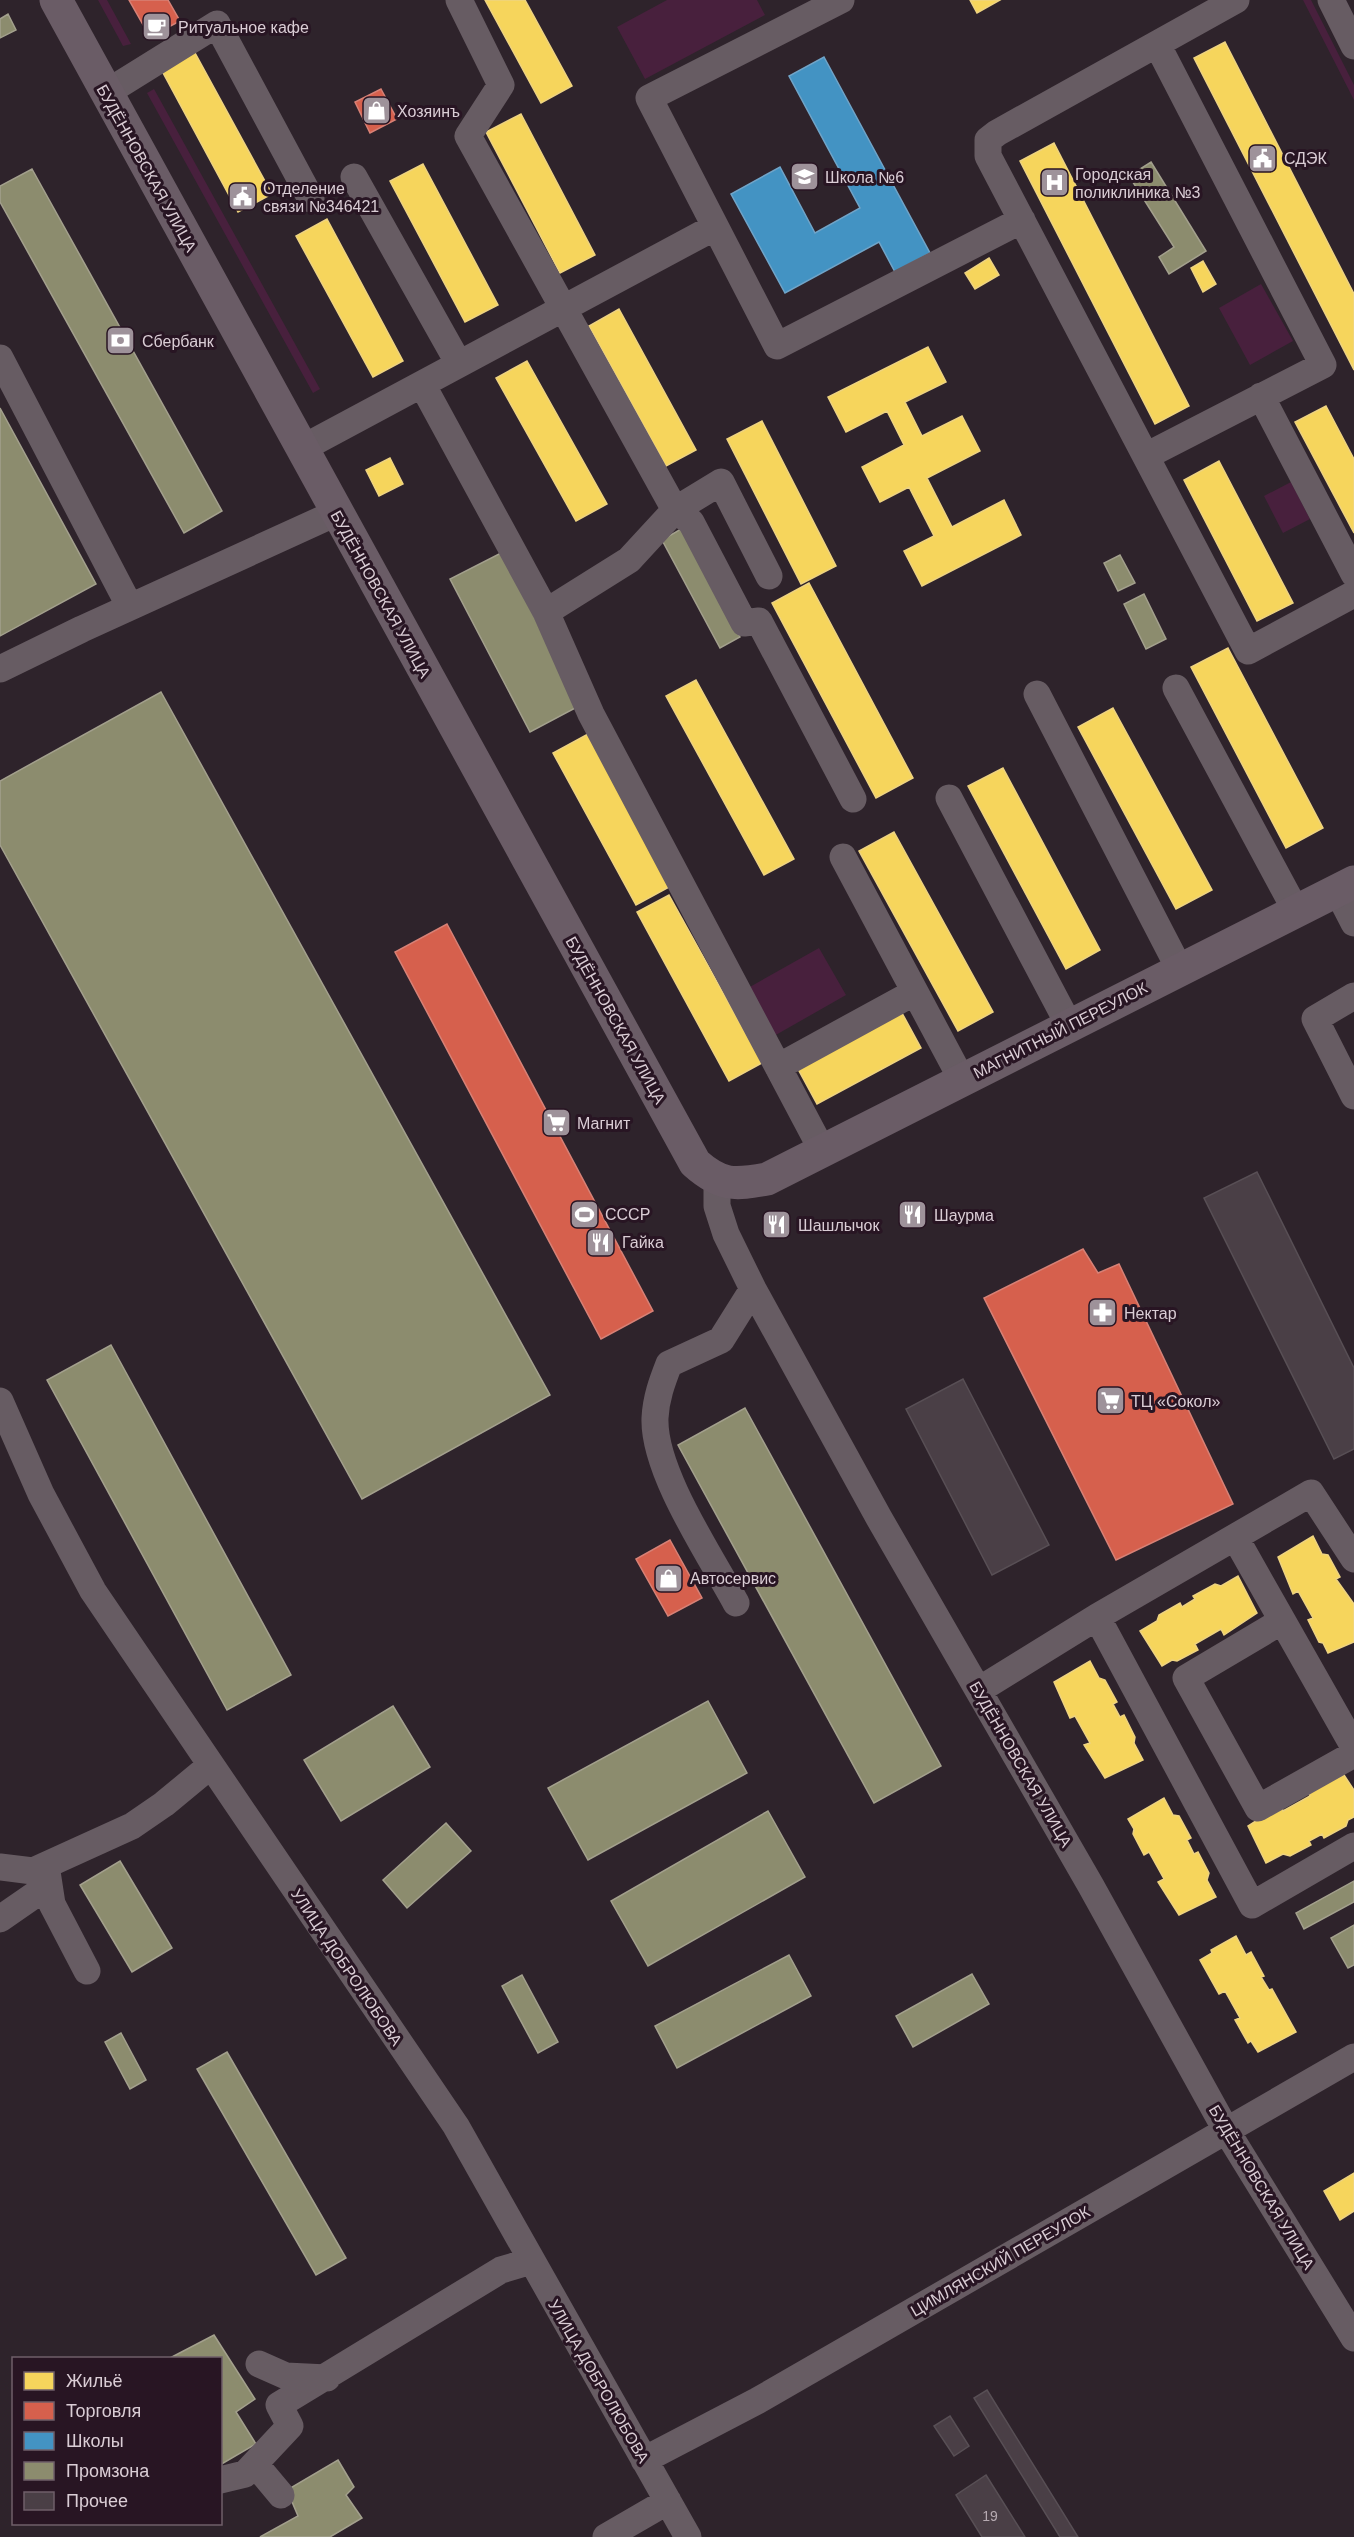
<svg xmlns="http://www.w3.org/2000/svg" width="1354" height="2537" font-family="Helvetica,sans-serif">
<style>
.green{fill:#48203d}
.homes{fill:#f6d55c;stroke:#eed380;stroke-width:1.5}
.shops{fill:#d6604d;stroke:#d78176;stroke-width:1.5}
.schools{fill:#4393c3;stroke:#70a4c8;stroke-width:1.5}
.industry{fill:#8c8c6e;stroke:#a3a08d;stroke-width:1.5}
.building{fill:#4a3f46;stroke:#584f55;stroke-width:1.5}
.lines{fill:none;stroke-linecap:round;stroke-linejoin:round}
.minor{stroke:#675c63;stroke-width:27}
.major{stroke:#6a5c66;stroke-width:33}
.labels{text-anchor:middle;stroke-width:6;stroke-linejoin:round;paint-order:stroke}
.number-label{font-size:14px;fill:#b6aab1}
.poi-label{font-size:16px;fill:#dacdd5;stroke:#281523;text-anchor:start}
.street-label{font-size:16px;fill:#dacdd5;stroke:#281523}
</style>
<rect width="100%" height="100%" fill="#2e232b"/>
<!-- green -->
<path class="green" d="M98 0H107L131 44 123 46Z
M667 0H757L765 15 645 79 617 27Z
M1303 0H1311L1354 85V100Z
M154 89 320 389 313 393 147 93Z
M1261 284 1293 341 1250 365 1219 308Z
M1291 482 1310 519 1283 533 1264 496Z
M819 948 846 995 774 1036 748 988Z"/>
<!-- homes -->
<path class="homes" d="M485 0H525L572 86 541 103Z
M970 0H1000L977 13Z
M1225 42 1354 294V370L1194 58Z
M194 51 272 194 238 212 161 69Z
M521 114 595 255 560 273 486 132Z
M1054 143 1189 406 1155 424 1020 161Z
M423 164 498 305 465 322 390 181Z
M327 219 403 361 373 377 296 236Z
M989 258 999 275 975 289 965 273Z
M1203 261 1216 284 1203 292 1191 268Z
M619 309 696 450 666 466 589 326Z
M928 347 946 382 905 402 922 436 962 416 980 451 927 478 952 527 1004 500 1021 535 922 586 904 551 934 536 909 487 880 502 862 467 904 445 887 411 846 432 828 397Z
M527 361 607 504 576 521 496 378Z
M1326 406 1354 459V533L1295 422Z
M762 421 836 566 801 584 727 439Z
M390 458 403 484 379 496 366 470Z
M1219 461 1293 603 1257 621 1184 480Z
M809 583 913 778 876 798 772 603Z
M1228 648 1323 828 1286 848 1191 667Z
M696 680 794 859 764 875 666 696Z
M1113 708 1212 890 1176 909 1078 727Z
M588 734 671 886 636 905 553 753Z
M1003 768 1100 950 1066 969 968 786Z
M894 832 993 1012 958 1031 859 851Z
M669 895 762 1063 729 1081 637 912Z
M902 1013 921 1048 817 1104 798 1069Z
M1313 1536 1322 1554 1328 1555 1340 1577 1336 1579 1354 1604V1642L1328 1653 1323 1643 1319 1642 1308 1620 1313 1618 1298 1591 1293 1594 1278 1557Z
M1238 1576 1257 1613 1224 1635 1221 1629 1195 1644 1198 1650 1177 1661 1172 1660 1162 1666 1140 1631 1157 1621 1159 1615 1180 1603 1182 1607 1195 1599 1193 1596 1215 1584 1221 1586Z
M1090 1661 1099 1678 1105 1680 1117 1702 1113 1704 1120 1717 1124 1715 1135 1737 1134 1743 1143 1760 1105 1778 1084 1745 1090 1743 1075 1716 1070 1718 1054 1682Z
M1344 1775 1354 1790V1817L1348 1820 1346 1826 1324 1838 1322 1834 1309 1841 1311 1845 1290 1856 1283 1854 1266 1863 1248 1826 1281 1805 1283 1811 1310 1796 1307 1791Z
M1164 1798 1173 1815 1179 1816 1191 1838 1187 1840 1194 1854 1198 1852 1209 1873 1207 1880 1216 1897 1179 1915 1158 1882 1164 1879 1149 1852 1144 1855 1133 1834 1134 1829 1128 1819Z
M1236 1936 1246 1955 1251 1952 1264 1976 1261 1977 1269 1990 1272 1989 1296 2032 1258 2052 1251 2041 1248 2043 1235 2020 1240 2018 1225 1991 1219 1994 1200 1960 1212 1953 1211 1950Z
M1354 2173V2211L1340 2220 1324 2191Z"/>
<!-- shops -->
<path class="shops" d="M129 0H168L180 21 150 37Z
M381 89 397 119 370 133 355 102Z
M447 924 653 1311 601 1339 395 952Z
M1083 1249 1098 1273 1119 1264 1233 1504 1116 1560 984 1298Z
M670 1540 702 1598 668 1616 636 1559Z"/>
<!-- schools -->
<path class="schools" d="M824 57 930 253 895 272 879 242 785 293 731 194 780 167 815 233 860 208 789 76Z"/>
<!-- industry -->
<path class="industry" d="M8 14 16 30 0 38V19Z
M1151 162 1206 251 1169 274 1159 257 1174 247 1129 176Z
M32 169 222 511 184 533 0 202V186Z
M0 408 96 584 0 636Z
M681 529 740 637 720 648 662 540Z
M501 553 581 705 530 732 450 579Z
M1120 555 1135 583 1118 591 1104 563Z
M1144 594 1166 639 1146 649 1124 604Z
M161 692 550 1395 362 1499 0 845V781Z
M111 1345 291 1675 227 1710 47 1380Z
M745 1408 941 1766 874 1803 678 1445Z
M708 1701 747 1773 588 1860 548 1788Z
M393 1706 430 1767 341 1821 304 1760Z
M768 1811 805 1877 648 1966 611 1901Z
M446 1823 471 1851 407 1908 383 1880Z
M120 1861 172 1948 132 1972 80 1885Z
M1354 1881V1902L1304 1929 1296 1913Z
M1354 1925V1965L1348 1968 1331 1938Z
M789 1955 811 1996 677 2068 655 2026Z
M972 1974 989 2004 913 2047 896 2016Z
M522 1975 558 2042 538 2053 502 1986Z
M121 2033 146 2080 130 2089 105 2042Z
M227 2052 346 2258 316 2275 197 2069Z
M214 2335 255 2399 236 2412 256 2444 220 2465V2358H170Z
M338 2460 354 2487 346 2495 362 2518 330 2537H260L298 2516 287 2490Z"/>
<!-- building -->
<path class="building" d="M1257 1172 1354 1368V1449L1334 1459 1204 1198Z
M963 1379 1049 1545 992 1575 906 1409Z
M987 2390 1078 2537H1060L974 2398Z
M950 2416 969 2446 954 2456 934 2426Z
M986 2475 1025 2537H982L956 2495Z"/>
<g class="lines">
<!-- minor -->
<path class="minor" d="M841 0 649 98 777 346 1022 220
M1236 0 997 133 988 140V156L1248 651 1354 594
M1331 0 1354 46
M106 93 217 24 311 199
M354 177 459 364
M0 358 130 607
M422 384 546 612 629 560 675 510 468 136 501 85 459 0
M1261 396 1354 574
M301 449 715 227
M1146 456 1323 365 1157 44
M769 576 721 482 675 510 691 522 744 623 759 621 853 799
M546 612 591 714 822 1150
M0 669 82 629 336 513
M1176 688 1296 911
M1037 694 1180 970
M949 798 1069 1025
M843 857 962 1080
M1337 890 1354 923
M1354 996 1315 1019 1354 1096
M778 1067 915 992
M717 1179V1206L726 1234 753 1289 879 1518 1091 1886 1226 2130 1354 2338
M0 1401 41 1494 93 1591 456 2126 688 2537
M1235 1537 1354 1747
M736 1603C710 1555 653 1471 655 1418 656 1398 662 1382 669 1364L721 1340 753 1289
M1097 1617 1252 1905 1354 1846
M1282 1621 1186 1678 1258 1808 1354 1754
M979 1690 1097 1617 1311 1493 1354 1559
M46 1865 52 1904 87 1971
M0 1867 33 1871 132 1826 164 1804 210 1766
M0 1919 49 1885
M259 2364 286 2376 327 2378
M644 2460 757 2401 1354 2057
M255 2464 281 2495
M220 2480 245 2474 290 2426 279 2405 501 2270 531 2261
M606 2537 668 2501"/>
<!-- major -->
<path class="major" d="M56 0 695 1163C721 1186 734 1185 767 1179L1354 882"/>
</g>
<!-- icons -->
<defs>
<symbol id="cafe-square" viewBox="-11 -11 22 22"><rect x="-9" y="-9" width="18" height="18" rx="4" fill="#9e929a" stroke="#281523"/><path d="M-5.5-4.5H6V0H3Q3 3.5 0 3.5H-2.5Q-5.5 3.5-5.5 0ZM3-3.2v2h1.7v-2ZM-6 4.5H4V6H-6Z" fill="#fff"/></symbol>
<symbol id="shop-square" viewBox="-11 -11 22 22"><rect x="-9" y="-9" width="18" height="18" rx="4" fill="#9e929a" stroke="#281523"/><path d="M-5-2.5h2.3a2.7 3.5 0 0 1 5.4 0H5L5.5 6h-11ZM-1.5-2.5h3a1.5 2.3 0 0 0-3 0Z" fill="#fff"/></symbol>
<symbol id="civic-square" viewBox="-11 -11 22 22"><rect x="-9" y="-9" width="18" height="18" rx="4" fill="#9e929a" stroke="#281523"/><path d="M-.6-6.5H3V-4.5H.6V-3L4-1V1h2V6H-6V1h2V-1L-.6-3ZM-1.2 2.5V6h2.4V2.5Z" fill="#fff"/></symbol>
<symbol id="school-square" viewBox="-11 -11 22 22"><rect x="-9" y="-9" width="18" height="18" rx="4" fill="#9e929a" stroke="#281523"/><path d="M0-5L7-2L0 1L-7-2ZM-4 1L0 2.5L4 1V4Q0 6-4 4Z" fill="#fff"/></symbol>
<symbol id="hospital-square" viewBox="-11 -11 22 22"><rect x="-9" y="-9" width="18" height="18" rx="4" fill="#9e929a" stroke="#281523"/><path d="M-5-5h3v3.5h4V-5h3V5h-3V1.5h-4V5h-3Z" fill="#fff"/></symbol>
<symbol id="bank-square" viewBox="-11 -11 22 22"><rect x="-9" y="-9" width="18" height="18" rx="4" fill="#9e929a" stroke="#281523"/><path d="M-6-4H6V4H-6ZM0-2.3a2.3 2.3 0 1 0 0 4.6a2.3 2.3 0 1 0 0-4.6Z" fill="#fff"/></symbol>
<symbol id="supermarket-square" viewBox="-11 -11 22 22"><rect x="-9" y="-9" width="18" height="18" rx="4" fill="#9e929a" stroke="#281523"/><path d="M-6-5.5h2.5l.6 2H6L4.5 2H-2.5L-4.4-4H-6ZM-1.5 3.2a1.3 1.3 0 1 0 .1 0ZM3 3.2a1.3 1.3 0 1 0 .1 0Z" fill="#fff"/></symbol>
<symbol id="stadium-square" viewBox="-11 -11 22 22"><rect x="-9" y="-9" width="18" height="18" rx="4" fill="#9e929a" stroke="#281523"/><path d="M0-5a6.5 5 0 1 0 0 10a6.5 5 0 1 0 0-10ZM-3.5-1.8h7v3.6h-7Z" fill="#fff"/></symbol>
<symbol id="restaurant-square" viewBox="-11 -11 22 22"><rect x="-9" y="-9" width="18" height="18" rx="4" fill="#9e929a" stroke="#281523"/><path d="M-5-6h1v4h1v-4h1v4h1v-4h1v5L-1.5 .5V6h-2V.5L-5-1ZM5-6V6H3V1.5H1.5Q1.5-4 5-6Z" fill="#fff"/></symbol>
<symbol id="pharmacy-square" viewBox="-11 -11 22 22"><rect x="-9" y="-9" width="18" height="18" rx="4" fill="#9e929a" stroke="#281523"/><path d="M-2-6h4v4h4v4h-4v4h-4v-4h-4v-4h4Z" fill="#fff"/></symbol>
</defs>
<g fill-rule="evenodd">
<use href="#cafe-square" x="140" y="10" width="33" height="33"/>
<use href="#shop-square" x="360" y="94" width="33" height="33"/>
<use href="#civic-square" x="1246" y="142" width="33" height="33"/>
<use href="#school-square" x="788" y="160" width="33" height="33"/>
<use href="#hospital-square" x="1038" y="166" width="33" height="33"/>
<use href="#civic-square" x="226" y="180" width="33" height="33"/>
<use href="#bank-square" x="104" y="324" width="33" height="33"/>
<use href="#supermarket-square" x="540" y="1106" width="33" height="33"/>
<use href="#stadium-square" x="568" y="1198" width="33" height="33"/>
<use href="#restaurant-square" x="896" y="1198" width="33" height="33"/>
<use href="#restaurant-square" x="760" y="1208" width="33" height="33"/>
<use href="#restaurant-square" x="584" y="1226" width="33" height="33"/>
<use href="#pharmacy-square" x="1086" y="1296" width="33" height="33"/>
<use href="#supermarket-square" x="1094" y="1384" width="33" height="33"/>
<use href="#shop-square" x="652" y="1562" width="33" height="33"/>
</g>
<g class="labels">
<!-- number labels -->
<g class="number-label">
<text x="990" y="2521">19</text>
</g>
<!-- poi labels -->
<g class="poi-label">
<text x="178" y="33">Ритуальное кафе</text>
<text x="397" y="117">Хозяинъ</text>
<text x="1284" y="164">СДЭК</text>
<text x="1075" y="180">Городская<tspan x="1075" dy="18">поликлиника №3</tspan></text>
<text x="825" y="183">Школа №6</text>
<text x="263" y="194">Отделение<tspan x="263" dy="18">связи №346421</tspan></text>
<text x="142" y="347">Сбербанк</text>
<text x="577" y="1129">Магнит</text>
<text x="605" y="1220">СССР</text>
<text x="934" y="1221">Шаурма</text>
<text x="798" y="1231">Шашлычок</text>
<text x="622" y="1248">Гайка</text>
<text x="1124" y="1319">Нектар</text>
<text x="1131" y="1407">ТЦ «Сокол»</text>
<text x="690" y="1584">Автосервис</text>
</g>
<!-- street labels -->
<g class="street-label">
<text transform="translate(147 168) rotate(61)" y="6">БУДЁННОВСКАЯ УЛИЦА</text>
<text transform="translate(381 594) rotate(61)" y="6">БУДЁННОВСКАЯ УЛИЦА</text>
<text transform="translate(616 1020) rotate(61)" y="6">БУДЁННОВСКАЯ УЛИЦА</text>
<text transform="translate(1060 1030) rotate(-27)" y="6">МАГНИТНЫЙ ПЕРЕУЛОК</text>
<text transform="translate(1021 1764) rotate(60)" y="6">БУДЁННОВСКАЯ УЛИЦА</text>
<text transform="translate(347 1967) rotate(56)" y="6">УЛИЦА ДОБРОЛЮБОВА</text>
<text transform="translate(1262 2187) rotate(59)" y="6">БУДЁННОВСКАЯ УЛИЦА</text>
<text transform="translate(1000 2261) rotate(-30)" y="6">ЦИМЛЯНСКИЙ ПЕРЕУЛОК</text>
<text transform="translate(599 2381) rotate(60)" y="6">УЛИЦА ДОБРОЛЮБОВА</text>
</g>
</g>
<!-- legend -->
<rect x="12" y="2357" width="210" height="168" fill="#281523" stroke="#6f5f6a" stroke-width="1.5"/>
<rect x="24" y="2372" width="30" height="18" fill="#f6d55c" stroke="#6f5f6a" stroke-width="1.5"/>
<text x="66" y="2387" font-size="18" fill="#dacdd5">Жильё</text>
<rect x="24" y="2402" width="30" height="18" fill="#d6604d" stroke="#6f5f6a" stroke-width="1.5"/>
<text x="66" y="2417" font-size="18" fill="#dacdd5">Торговля</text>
<rect x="24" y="2432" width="30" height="18" fill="#4393c3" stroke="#6f5f6a" stroke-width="1.5"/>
<text x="66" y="2447" font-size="18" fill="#dacdd5">Школы</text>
<rect x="24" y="2462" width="30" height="18" fill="#8c8c6e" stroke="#6f5f6a" stroke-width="1.5"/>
<text x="66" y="2477" font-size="18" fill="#dacdd5">Промзона</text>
<rect x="24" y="2492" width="30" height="18" fill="#4a3f46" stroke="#6f5f6a" stroke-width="1.5"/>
<text x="66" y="2507" font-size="18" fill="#dacdd5">Прочее</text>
</svg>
